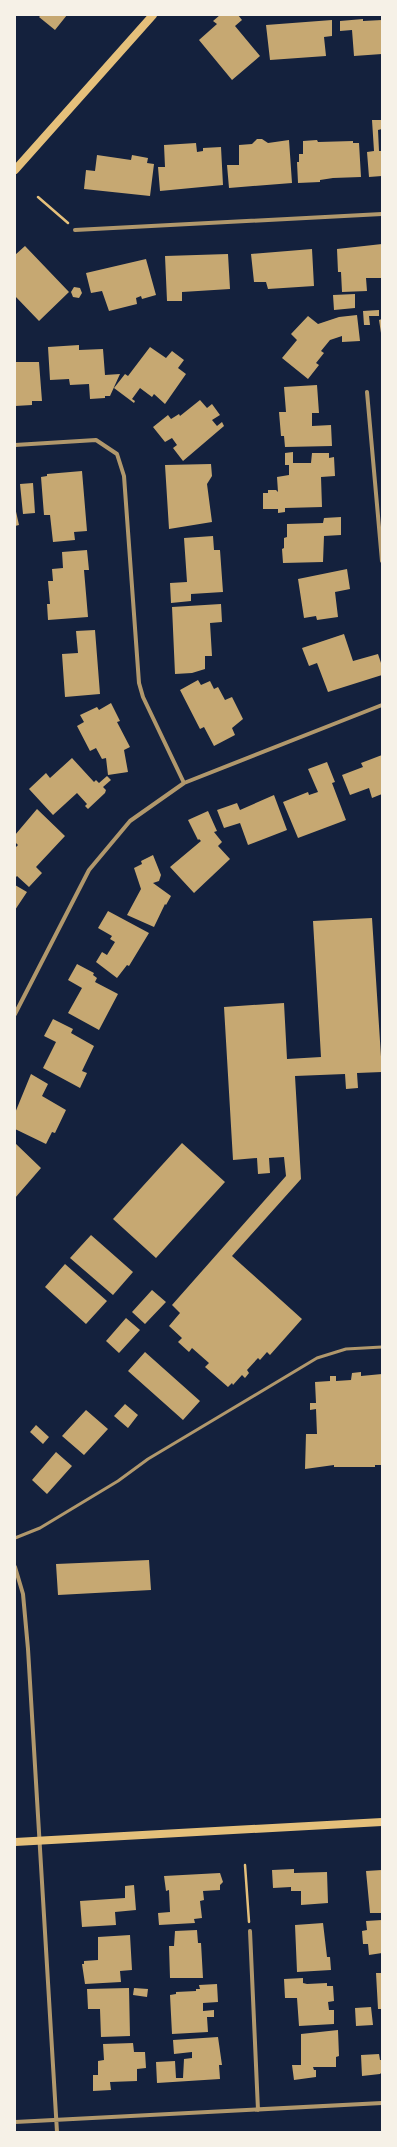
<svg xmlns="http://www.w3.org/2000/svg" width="397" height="2147" font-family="Cabin,sans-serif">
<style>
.building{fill:#c6a872}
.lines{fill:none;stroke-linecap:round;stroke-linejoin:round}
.path{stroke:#e5c07b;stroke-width:2.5}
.service{stroke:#b1986c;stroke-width:3}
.minor{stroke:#b1986c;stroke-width:4}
.secondary{stroke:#e5c07b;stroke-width:8}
</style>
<rect width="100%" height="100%" fill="#14213d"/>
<!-- building -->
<path class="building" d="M41 15H67L55 30 39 17Z
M220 15H238L242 20 235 26 260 56 232 80 199 40 217 24 213 21Z
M363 19V21L382 20V54L354 56 352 30 340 31V21Z
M332 20V36L324 37 326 56 270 60 266 25Z
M372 120H381L382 129 378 130 379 151H382V176L369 177 367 152 374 151Z
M257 139H262L268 143 289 140 292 183 229 188 227 165H239V145L252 144Z
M317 140 318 142 353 141V143H359L361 177 333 178 320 180V182L298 183 297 162H299V154H303V141Z
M196 143 197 152 203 151V148L221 147 223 185 160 191 158 167H165L164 145Z
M97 155 131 160 132 155 148 158 147 163 154 164 150 196 84 189 86 170 95 171Z
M382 244V278H366L367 291 342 292 341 272H338L337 249Z
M25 246 69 292 39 321 15 296V255Z
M312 249 314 286 268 289 266 282H254L251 254Z
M228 254 230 289 182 292V301H167L165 256Z
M146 259 156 295 142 299 141 296 136 298 137 304 109 311 102 291 91 293 86 273Z
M74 287 80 288 82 293 79 298 73 297 71 292Z
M355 294V308L334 310 333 295Z
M379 310V316H369L370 325H364L363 311Z
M357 315 360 341 342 342V336L330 340 321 351 324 353 316 363 319 365 308 379 282 358 297 340 291 334 308 316 318 324 339 317Z
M382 319V333H381L379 320Z
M79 345V350L103 349 105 375 120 374 110 396H105V398L90 399 89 384 70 385 69 379 50 380 48 347Z
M150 347 166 358 172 351 184 360 178 368 186 374 165 404 154 394 152 397 140 388 132 399 135 401 134 403 114 388 125 374 128 376Z
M15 362H39L42 401H32V405L15 406Z
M317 385 319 413H312V426L331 425 332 446 285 447 284 436H281L279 412H286L284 387Z
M200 400 207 408 212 404 220 415 212 420 217 426 222 422 224 426 183 461 173 448 177 445 172 438 165 442 153 427 168 415 171 419 179 414 180 416Z
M293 452V463H311L312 453H329V458L334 457 335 476 321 477 322 507 285 508V512L278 513V509H263V493H268V490H276L278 492 277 477 289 475V465H285V453Z
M211 464 212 476 207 484 212 522 169 529 165 465Z
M82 471 87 531 74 532 75 540 53 542 50 515H44L41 477 47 476V474Z
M33 483 35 513 23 514 20 484Z
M15 507 19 525 15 526Z
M341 517V535L324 536 323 562 283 563 282 549 284 548V538L287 537V524L323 523 324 518Z
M213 536 214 550H220L223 592 191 594V601L171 603 170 583 187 582 184 538Z
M87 550 89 570H84L88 617 48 620 47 604H50L48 581H53L52 569 63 568 62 552Z
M347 569 350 589 335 592 338 617 317 620 316 616 304 618 298 579Z
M221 604 222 622 210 623 212 656H205V669L192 673 175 674 172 607Z
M95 630 100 694 65 697 62 654 78 653 76 631Z
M344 634 353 661 378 654 382 666V675L328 692 317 663 309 666 302 648Z
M198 680 201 685 210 681 214 689 218 687 225 700 232 697 243 719 232 728 235 735 214 746 204 727 200 729 180 690Z
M111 703 120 721 117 722 130 747 124 750 128 772 108 775 106 758 102 759 96 748 90 751 77 726 84 722 80 715 97 707 99 710Z
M382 755V794L372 798 369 788 350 795 342 775 363 767 361 763Z
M72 758 94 782 96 780 99 783 107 776 111 780 103 787 106 790 105 793 88 809 85 806 87 804 77 793 53 815 29 789 46 773 50 778Z
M327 762 335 782 332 783 346 820 298 838 283 802 308 792 309 795 318 792 308 769Z
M274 795 287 830 248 845 240 823 224 828 217 810 237 803 240 810Z
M37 809 65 836 36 867 42 873 29 887 17 876 15 878V848L18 845 15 842V835Z
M208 811 217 831 214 832 222 842 218 846 230 859 194 893 170 867 201 841 199 839 198 840 188 820Z
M153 855 161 875 159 881 153 883 171 896 166 905 165 904 154 927 127 915 141 889 134 868 142 864 141 861Z
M15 885 27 892 15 910Z
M108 911 149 933 129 966 127 965 117 978 96 962 102 952 107 955 115 942 110 939 112 936 98 928Z
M372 918 382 1072 357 1073 358 1088 346 1089 345 1074 295 1076 301 1179 232 1256 302 1319 270 1355 267 1352 260 1360 258 1358 247 1370 249 1373 245 1378 242 1375 233 1385 232 1383 228 1387 205 1367 209 1363 192 1348 189 1352 178 1342 182 1338 169 1326 180 1313 172 1305 286 1176 284 1157 269 1158 270 1173 258 1174 257 1158 233 1160 224 1007 284 1003 287 1059 321 1057 313 921Z
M77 964 94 973 93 975 97 978 95 982 118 994 99 1030 68 1013 82 988 68 980Z
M53 1019 73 1029 71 1033 94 1046 82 1071 87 1073 80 1088 43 1068 56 1042 44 1036Z
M31 1074 48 1084 42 1096 66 1110 55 1133 52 1132 46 1144 15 1129V1113Z
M15 1143 41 1168 15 1198Z
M182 1143 225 1182 156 1258 113 1219Z
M91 1235 133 1272 113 1295 70 1258Z
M65 1264 107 1301 86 1324 45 1287Z
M152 1290 166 1302 145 1324 132 1312Z
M126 1318 140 1330 119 1353 106 1341Z
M145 1352 200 1401 183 1420 128 1371Z
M361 1372V1376L382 1374V1465H375V1467H334V1465L305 1469 306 1434H317L316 1409 310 1410V1403H316L315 1382 330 1381V1376H336V1381L351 1380 352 1373Z
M125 1404 138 1415 128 1428 114 1416Z
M86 1410 108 1429 84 1455 62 1436Z
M36 1425 49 1437 43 1444 30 1432Z
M56 1452 72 1466 47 1494 32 1480Z
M149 1560 151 1590 58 1595 56 1564Z
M294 1869V1873L327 1872 328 1903 301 1905V1891H291V1887L273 1888 272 1870Z
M382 1870V1913H370L366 1871Z
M220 1873 223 1882 220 1885V1890L203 1891 204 1900 200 1901 202 1918 194 1919 195 1923 159 1925 158 1913 170 1912 169 1890 166 1891 164 1876Z
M134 1885 136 1910 115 1912 116 1925 82 1927 80 1901 125 1898V1886Z
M382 1920V1953L369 1955 368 1944H363L362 1931 367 1930 366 1921Z
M323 1923 327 1957H330L331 1970 297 1972 295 1925Z
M197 1930 198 1943H201L203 1978H170L169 1946H174L175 1931Z
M130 1935 132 1970 120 1971 121 1982 85 1984 82 1964H84V1961L98 1960V1937Z
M376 1973H382V2009H378Z
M303 1978V1983L307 1984 327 1983V1986H333L334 2001 328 2002 329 2010H334V2024L299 2026 297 1998H285L284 1979Z
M217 1984 218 2002 203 2003V2011L214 2010V2017H207L208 2032 172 2034 170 1995 176 1994V1992L196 1991V1989H200L199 1985Z
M129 1988 130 2036 101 2037 100 2009H88L87 1989Z
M134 1988 148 1989 147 1997 133 1995Z
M371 2007 373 2025 356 2026 355 2008Z
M338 2030 339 2056 336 2057V2067H313L314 2070H316V2077L294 2080 292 2065H301V2034Z
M218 2037 222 2065H219L220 2079 157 2083 156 2062 175 2061 176 2078H183L184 2059 192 2058V2052L174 2054 173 2040Z
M133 2043 134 2052H145L146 2068 137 2069V2081L110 2082 111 2090 93 2091V2075H98V2061L104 2060 103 2044Z
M379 2054 380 2060H382V2072L380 2074 362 2076 361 2055Z"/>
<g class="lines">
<!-- path -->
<path class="path" d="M38 197 68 223
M245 1865 249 1922"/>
<!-- service -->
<path class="service" d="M15 1538 40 1528 118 1481 148 1459 317 1358 346 1349 382 1347"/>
<!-- minor -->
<path class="minor" d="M75 230 382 214
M367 392 382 561
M15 445 96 440 117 454 124 476 139 683 143 697 184 783
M15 1014 89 870 130 821 184 783 382 705
M15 1567 23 1594 28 1649 57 2132
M250 1931 258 2110
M15 2122 382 2103"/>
<!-- secondary -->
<path class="secondary" d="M15 170 153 15
M15 1842 382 1822"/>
</g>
<!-- border -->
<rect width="397" height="2147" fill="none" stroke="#f6f1e7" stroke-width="32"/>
</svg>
